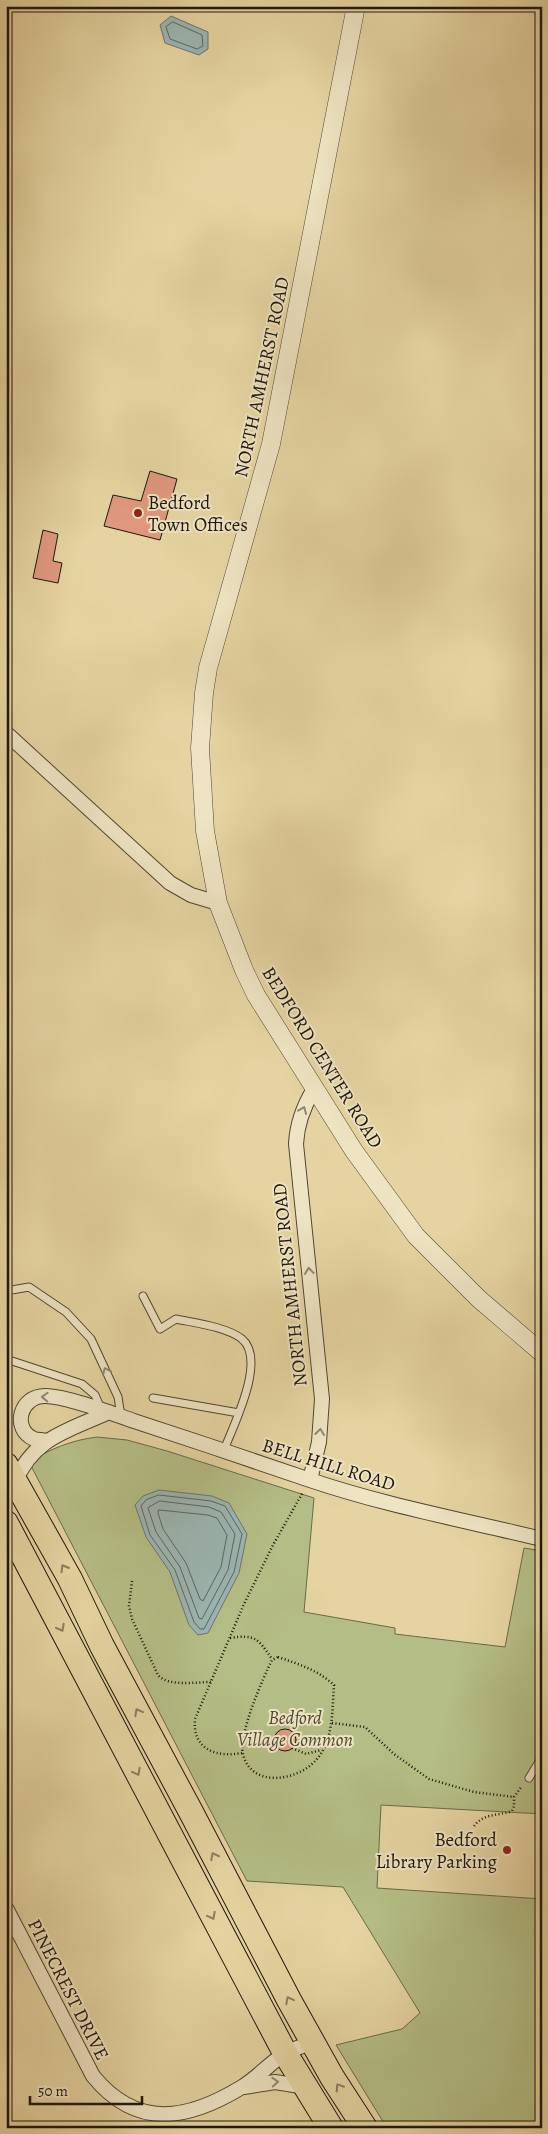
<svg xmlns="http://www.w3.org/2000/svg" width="548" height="2134" font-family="Alegreya,serif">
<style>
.green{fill:#b4bd85;stroke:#696a49}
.water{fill:#9bb5b1;stroke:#69756f}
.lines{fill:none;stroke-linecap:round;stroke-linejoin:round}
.shore{stroke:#5c665f;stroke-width:1}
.building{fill:#df987f;stroke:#1e160d}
.service-casing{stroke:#504632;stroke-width:9}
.minor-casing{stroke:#504632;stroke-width:16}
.tertiary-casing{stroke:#504632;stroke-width:19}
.trunk-casing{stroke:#1e160d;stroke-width:26}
.path{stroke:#1e160d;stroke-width:2.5;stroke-dasharray:1 2.5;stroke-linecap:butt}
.service{stroke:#eee3c2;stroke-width:7}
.minor{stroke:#eee3c2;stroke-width:14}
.tertiary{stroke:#eee3c2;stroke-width:18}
.trunk{stroke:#e5d4a1;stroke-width:24}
.oneway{stroke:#908771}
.oneway2{stroke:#8b7e5e}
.poi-dot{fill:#8f2418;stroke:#eee3c2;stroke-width:2}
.labels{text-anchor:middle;stroke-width:4;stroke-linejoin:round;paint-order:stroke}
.street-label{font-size:19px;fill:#1e160d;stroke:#eee3c2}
.poi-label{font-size:19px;fill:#1e160d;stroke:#eee3c2;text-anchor:start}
.park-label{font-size:19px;font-style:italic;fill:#4b4831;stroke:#eee3c2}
</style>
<rect width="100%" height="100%" fill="#e5d4a1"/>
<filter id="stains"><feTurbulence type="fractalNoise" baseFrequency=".004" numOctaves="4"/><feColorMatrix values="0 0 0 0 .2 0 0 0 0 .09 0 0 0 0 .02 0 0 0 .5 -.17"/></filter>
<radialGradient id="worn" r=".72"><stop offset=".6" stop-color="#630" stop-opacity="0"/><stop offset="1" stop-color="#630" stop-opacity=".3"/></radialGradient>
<!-- green -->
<path class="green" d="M97 1437 127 1440 167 1451 314 1498 304 1612 395 1628V1634L505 1647 524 1548 542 1551V1814L381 1805 377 1888 542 1899V2064L538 2091 542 2100V2128H387L336 2045 402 2029 420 2013 343 1887 247 1881 29 1462C50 1449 72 1440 97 1437Z"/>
<!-- water -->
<path class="water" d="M171 16 208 32V49L199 55 165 43 160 25Z
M159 1490 212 1496 229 1503 247 1534 239 1573 208 1633 198 1635 189 1625 170 1572 146 1537 135 1505 143 1496Z"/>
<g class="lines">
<!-- shore -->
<path class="shore" d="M173 22 202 35 203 46 197 49 170 39 166 27Z
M159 1495 211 1501 225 1506 242 1534 234 1572 204 1629H200L194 1622 175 1570 150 1535 141 1506 146 1500Z
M160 1501 209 1507 221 1512 235 1534 228 1570 202 1619 199 1618 180 1567 156 1532 148 1508Z
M159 1510 208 1515 217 1518 227 1535 221 1567 203 1601 200 1599 186 1563 163 1529 158 1513Z"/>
</g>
<!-- building -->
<path class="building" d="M150 471 177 479 160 540 104 526 113 495 141 501Z
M43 530 58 534 53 561 62 563 58 583 33 578Z
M274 1740a11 11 0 1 1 22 0a11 11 0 1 1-22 0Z"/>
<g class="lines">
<defs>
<path id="service" d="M6 1291 29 1287 66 1312 91 1339 118 1397 121 1416
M143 1296 160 1329 176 1319C195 1323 227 1327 242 1339 267 1360 233 1426 224 1450
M6 1359 82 1384 95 1395 101 1409
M153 1398 239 1413
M529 1778 542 1757"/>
<path id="minor" d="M6 733 170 883 191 895 218 903
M46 1441C42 1440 38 1440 34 1439 11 1429 20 1395 46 1396 69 1397 111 1413 134 1421 192 1440 249 1459 307 1479 383 1505 463 1520 542 1539
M310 1480 319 1442 322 1399 296 1144C297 1123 303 1107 314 1089
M15 1482C34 1437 68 1431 109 1412
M6 1908 93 2076C137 2130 188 2120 242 2087 257 2078 269 2064 284 2054 292 2049 303 2046 312 2043
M244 2087 275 2082 306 2087"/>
<path id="tertiary" d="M356 6 271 444 208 668 204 693 200 748 205 831 218 903 244 970 256 995 354 1151 416 1236 479 1299 542 1353"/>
<path id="trunk" d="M6 1465 70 1579 102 1646 191 1812 289 2000 332 2077 365 2128
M6 1523 285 2053 331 2128"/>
</defs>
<!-- service casing -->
<use href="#service" class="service-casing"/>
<!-- minor casing -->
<use href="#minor" class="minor-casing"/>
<!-- tertiary casing -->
<use href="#tertiary" class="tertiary-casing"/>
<!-- trunk casing -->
<use href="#trunk" class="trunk-casing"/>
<!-- path -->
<path class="path" d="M132 1581 129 1606 132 1619 158 1675C168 1687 196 1682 211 1682
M230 1638C256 1634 258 1639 272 1659
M278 1657C298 1664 318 1670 334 1685 332 1709 334 1739 317 1759 299 1781 251 1789 243 1754 238 1735 263 1678 272 1660Z
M332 1723 365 1727 394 1754 429 1779 474 1792 514 1797
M292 1748 306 1754 321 1750
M242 1753C216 1758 192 1749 195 1719L244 1604 273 1545 303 1492
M474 1826C484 1813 498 1816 512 1811L514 1806V1797L522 1786"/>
<!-- service -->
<use href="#service" class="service"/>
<!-- minor -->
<use href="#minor" class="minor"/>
<!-- tertiary -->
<use href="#tertiary" class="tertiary"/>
<!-- trunk -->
<use href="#trunk" class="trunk"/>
</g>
<!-- one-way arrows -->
<defs><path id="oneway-chevron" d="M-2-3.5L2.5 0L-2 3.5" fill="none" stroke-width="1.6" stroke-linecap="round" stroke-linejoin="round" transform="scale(1.25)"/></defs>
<g class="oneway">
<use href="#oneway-chevron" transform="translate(303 1110) rotate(-67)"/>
<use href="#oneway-chevron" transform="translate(309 1271) rotate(-96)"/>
<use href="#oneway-chevron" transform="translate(106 1371) rotate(-115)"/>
<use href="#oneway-chevron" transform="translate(45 1397) rotate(-178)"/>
<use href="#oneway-chevron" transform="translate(320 1432) rotate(-83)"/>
<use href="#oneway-chevron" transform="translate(275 2082) rotate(-3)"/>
</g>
<g class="oneway2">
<use href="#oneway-chevron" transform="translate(64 1568) rotate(-120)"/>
<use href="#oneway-chevron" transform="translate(61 1628) rotate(62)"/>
<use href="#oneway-chevron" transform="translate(138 1712) rotate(-118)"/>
<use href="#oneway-chevron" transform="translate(137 1772) rotate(62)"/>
<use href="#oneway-chevron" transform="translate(214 1856) rotate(-117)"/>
<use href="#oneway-chevron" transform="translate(212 1916) rotate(62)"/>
<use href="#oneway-chevron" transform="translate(289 2000) rotate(-118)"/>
<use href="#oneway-chevron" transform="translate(339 2087) rotate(-123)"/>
</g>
<!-- markers -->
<g class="poi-dot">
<circle cx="138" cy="513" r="5"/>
<circle cx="507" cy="1850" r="5"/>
</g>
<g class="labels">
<!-- street labels -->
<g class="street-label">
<text transform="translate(261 377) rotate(-78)" y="7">NORTH AMHERST ROAD</text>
<text transform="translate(323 1057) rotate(58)" y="7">BEDFORD CENTER ROAD</text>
<text transform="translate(289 1285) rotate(-96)" y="7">NORTH AMHERST ROAD</text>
<text transform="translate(329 1464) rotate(17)" y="7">BELL HILL ROAD</text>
<text transform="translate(69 1989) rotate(63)" y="7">PINECREST DRIVE</text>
</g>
<!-- poi labels -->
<g class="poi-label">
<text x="148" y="509">Bedford<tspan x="148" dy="22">Town Offices</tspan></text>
<text x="497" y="1846" text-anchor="end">Bedford<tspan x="497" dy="22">Library Parking</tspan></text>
</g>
<!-- park labels -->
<g class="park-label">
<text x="295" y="1724">Bedford<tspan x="295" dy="22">Village Common</tspan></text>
</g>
</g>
<!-- margin -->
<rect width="548" height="2134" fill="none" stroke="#e5d4a1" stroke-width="25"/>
<rect x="8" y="8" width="533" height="2119" fill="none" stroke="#1e160d" stroke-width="2.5"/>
<rect x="12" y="12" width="523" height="2109" fill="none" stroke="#1e160d"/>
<!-- scale -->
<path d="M30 2096v8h112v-8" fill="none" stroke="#1e160d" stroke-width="2.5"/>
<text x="38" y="2096" font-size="15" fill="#1e160d" stroke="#eee3c2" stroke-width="4" paint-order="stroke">50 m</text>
<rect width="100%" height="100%" filter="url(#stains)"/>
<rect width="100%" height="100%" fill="url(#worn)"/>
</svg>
